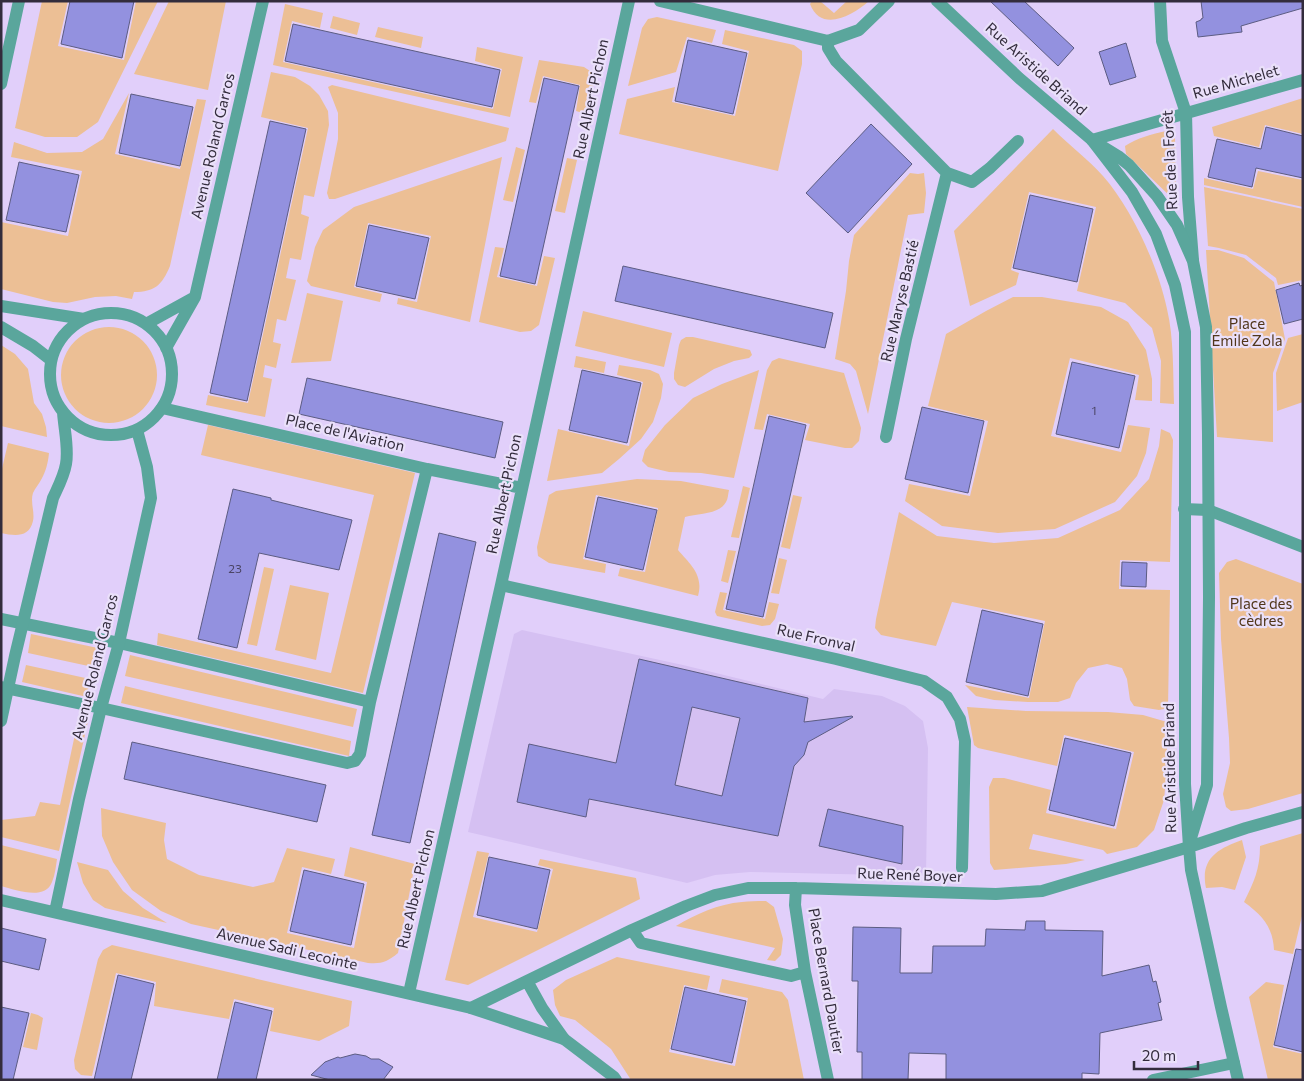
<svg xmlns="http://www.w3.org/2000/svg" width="1304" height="1081" font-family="Commissioner,sans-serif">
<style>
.built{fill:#d5c0f2}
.green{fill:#ecbf95}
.building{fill:#9391df;stroke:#5c5c82;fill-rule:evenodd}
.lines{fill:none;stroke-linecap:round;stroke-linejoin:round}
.minor{stroke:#5aa69c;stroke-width:12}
.tertiary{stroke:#5aa69c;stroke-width:12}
.labels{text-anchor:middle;stroke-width:4.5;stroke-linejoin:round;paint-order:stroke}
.number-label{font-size:12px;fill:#4b4565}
.street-label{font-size:15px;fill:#332c3c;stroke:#eae0fa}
.park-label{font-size:15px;fill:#51361a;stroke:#eae0fa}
</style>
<rect width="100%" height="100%" fill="#e1cffa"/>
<!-- built -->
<path class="built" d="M522 630 531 632 683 665 823 699 834 689 882 696 905 706 923 721 928 748 926 876 750 872 715 875 687 883 468 832 514 634Z"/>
<!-- green -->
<path class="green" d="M42 1H68L58 46 124 60 136 1H158L98 122 77 137H45L15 128Z
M169 1H226L208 90 134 74Z
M812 1H820L834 13 847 1H869C852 16 821 33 810 4Z
M285 4 323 13 320 28 292 21 283 62 493 109 502 69 475 61 477 47 523 57 510 117 273 65Z
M333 16 360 23 357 35 330 28Z
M657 17 716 30 712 43 687 37 676 72 628 86 642 28 648 19Z
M378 27 423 37 421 48 375 37Z
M725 30 794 45 802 51V64L778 171 619 134 627 99 675 87 672 102 735 116 749 51 722 44Z
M539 60 584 67 593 73V87L586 114 576 111 580 85 543 76 536 103 529 102Z
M271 72 295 77 310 86 319 95 328 111 329 125 314 197 304 195 301 214 309 217 301 260 290 258 286 278 296 280 286 321 277 319 273 342 281 344 276 368 265 365 263 377 272 379 265 417 206 405 208 395 248 403 308 128 261 117Z
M332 85 509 128 506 141 335 199H329L327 193 338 139V113L328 87Z
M129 93 115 154 180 169 197 99 206 100 170 266C162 285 155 292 134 292L132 299 116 296 95 297 67 303 53 302 1 289V222L68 236 82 171 11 157 14 142 47 153 82 152 103 139Z
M1303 98V134L1265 125 1259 147 1214 136 1212 127Z
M1053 129C1069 145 1088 159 1103 176 1132 209 1158 266 1167 309 1174 338 1173 374 1174 404L1160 403 1161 361 1152 328 1125 303 1077 291 1096 207 1029 192 1011 270 1019 273 1016 285 970 306 954 231Z
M1166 131 1174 134 1175 138 1176 198 1173 199 1126 154 1125 146C1137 138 1152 134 1166 131Z
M516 147 525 150 513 202 503 200Z
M502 157 470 322 397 304 398 298 417 302 431 236 368 223 354 287 382 294 380 302 311 286 307 281 315 247 323 230 354 207Z
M567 158 577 160 565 213 555 211Z
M1258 171 1303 180V207L1204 185V178L1253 189Z
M910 173 918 174 924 173 926 193 924 213 908 215 868 414 856 371 850 364 835 359 846 291 849 261 854 235Z
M1204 187 1303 209V280L1278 285 1276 278 1246 255 1219 248 1208 246Z
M495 247 504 248 497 277 537 286 544 256 555 258 539 325 531 331 520 332 479 322Z
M1206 250H1218L1244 258 1274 282 1285 339 1273 373V442L1217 437Z
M307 293 343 301 331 361 291 363Z
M1013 297H1042L1101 307 1128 322 1146 350 1152 379V401L1135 400 1139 375 1070 358 1051 436 1121 452 1128 425 1150 428 1146 453 1137 476 1115 502 1055 529 998 533 942 526 905 501 909 484 970 496 988 421 928 406 946 334 986 311Z
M583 311 672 333 664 367 575 346Z
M61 375a48 48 0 1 1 96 0a48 48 0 1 1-96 0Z
M1303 334V402L1277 411 1276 373 1288 338Z
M686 337H693L750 350 752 355 749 358 734 361 714 369 685 387 678 385 674 379V373L679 345 681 340Z
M1 345 15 354 28 369 34 403 42 414 46 427 47 437 1 426Z
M576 356 606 362 604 373 574 367Z
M779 358 844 373 861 428 859 441 852 448H845L805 440 810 424 767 414 763 430 754 429 767 370 772 361Z
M619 365 650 370 659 374 663 384 661 398 653 422 641 439 619 459 602 473 547 481 558 429 629 446 643 382 617 375Z
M759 370 734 478 701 473 669 472 648 467 642 461 645 450 665 425 693 398 722 384Z
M208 425 415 473 363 693 157 645 158 633 331 673 374 495 201 455Z
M1161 429 1170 433 1173 440 1170 562 1120 560 1119 589 1170 590 1168 708 1159 710 1134 706 1130 700 1127 679 1122 668 1107 664 1088 668 1076 683 1070 698 1058 702H1028L994 700 976 696 965 685 1029 698 1045 621 952 602 936 646 881 635 875 628 876 619 899 512 937 536 994 543 1058 538 1120 510 1149 479 1159 446Z
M8 443 49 453C48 463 46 471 41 480 39 484 35 488 33 493 30 502 35 512 33 521 29 538 15 536 1 533V473Z
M637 479 681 481 729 490C728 494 728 499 726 502 719 515 698 513 685 517L678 550C690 564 704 575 698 596L618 576 620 568 645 572 658 508 596 495 583 559 606 564 605 573 549 563 538 556 537 547 549 495 556 491Z
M743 486 750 488 739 538 731 537Z
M793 495 802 497 790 549 781 547Z
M728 550 736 551 728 583 721 581Z
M779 558 787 560 779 594 771 593Z
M1236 559 1303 584V793L1248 809 1231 811 1226 807 1223 794 1230 763 1229 738 1221 639 1219 573 1227 562Z
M264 567 274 569 257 646 247 644Z
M290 585 329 593 316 660 275 650Z
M720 592 727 593 723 610 765 619 769 602 779 604 775 619 770 625 762 626 717 616 715 612Z
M31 634 98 648 93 667 28 653Z
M130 655 357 709 353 727 125 676Z
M26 665 90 679 87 697 22 682Z
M125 686 351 741 349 756 121 703Z
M967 707 1026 711 1108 712 1143 715 1167 722V766L1164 800 1154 830 1137 847 1107 854 1103 850 1033 834 1029 849 1085 860 1066 864 994 870 990 863 989 787 993 778H1004L1051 790 1046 813 1116 829 1134 752 1064 735 1057 766 978 748 974 745Z
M78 720 88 721 59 851 1 837V820L35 816 40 802 60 805Z
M101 808 166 823 164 840 167 859 199 875 253 887 274 882 287 848 335 859 331 874 302 867 287 933 354 948 367 882 344 876 350 847 415 864 398 953C387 962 382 964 368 963L191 924 161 911 132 890 113 862 102 836Z
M1303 833V912L1293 954 1274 950C1273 927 1262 915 1244 902 1254 882 1260 869 1260 846Z
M1242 840 1246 857 1235 890 1222 887 1206 888C1200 859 1217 849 1242 840Z
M1 845 57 859C56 866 55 875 52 882 45 901 16 890 1 886Z
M477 851 489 853 473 917 537 932 553 869 538 865 540 859 636 878 640 899 468 985 445 980Z
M77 862 108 870 123 891 143 908 167 923 105 908 93 900 83 883Z
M766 901 774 907 783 939 781 955 775 961 767 960 775 948 676 926C696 914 718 904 742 902 750 901 758 901 766 901Z
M112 945 352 1001 349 1026 319 1041 270 1031 274 1008 234 999 229 1019 154 1006 156 982 116 973 92 1076 81 1075 75 1069 74 1060 98 959 103 950Z
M617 957 710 976 707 990 684 985 669 1052 735 1066 748 998 719 992 722 979 782 992 788 1000 804 1080H631L611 1049 575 1020 560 1016 555 1005 553 990 566 980Z
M1266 982 1284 985 1273 1047 1303 1054V1080H1268L1249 997Z
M31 1013 38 1015 43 1018 37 1050 23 1047Z"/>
<!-- building -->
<path class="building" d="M70 1H134L122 58 61 44Z
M990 1H1024L1074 48 1058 66Z
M1201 1H1303V8L1241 26 1242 32 1198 37 1196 22 1201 20V19L1203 18Z
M293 24 500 70 492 107 285 61Z
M688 40 747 53 733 114 675 101Z
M1126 43 1136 77 1110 85 1099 52Z
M544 78 579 86 535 284 500 276Z
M131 94 193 107 180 166 119 153Z
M270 121 306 129 247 401 210 393Z
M871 124 912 164 848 233 806 193Z
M1266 127 1303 136V178L1256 168 1252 187 1208 177 1217 139 1261 149Z
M19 162 79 175 66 232 6 220Z
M1030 195 1093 209 1077 282 1013 268Z
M369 225 429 238 415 299 356 286Z
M623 266 833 313 825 348 615 301Z
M1299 283 1300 286 1303 285V319L1284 324 1276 290Z
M1072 362 1135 376 1119 448 1056 434Z
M582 370 641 383 627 443 569 430Z
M307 378 503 422 495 458 299 414Z
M922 407 984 421 968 493 905 479Z
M769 416 806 425 763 617 726 609Z
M233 489 271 498V500L352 520 339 570 259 553 237 648 198 639Z
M598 497 657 510 643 570 585 557Z
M439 533 476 542 410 843 372 835Z
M1122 562 1147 563 1146 587 1121 586Z
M982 610 1043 624 1028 696 966 682Z
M639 659 808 698 804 722 852 716 853 717 808 742 804 755 794 766 778 836 589 799 586 817 517 802 529 744 616 763ZM692 707 740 718 722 796 675 785Z
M1065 738 1131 753 1114 826 1049 810Z
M132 742 326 785 317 822 124 779Z
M828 809 903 826 902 864 819 846Z
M489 857 550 870 537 929 477 915Z
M304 870 364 884 351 945 290 931Z
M1026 921H1045V930L1103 931 1102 976 1149 965 1153 982 1156 981 1161 1002 1158 1003 1162 1020 1100 1033 1099 1074 1082 1073V1080H946V1054L909 1053 908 1080H862V1052H857L858 981H852L853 927 901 928 900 973H932L933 946H985L986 929 1025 930Z
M1 928 46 939 39 970 1 961Z
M1296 949 1303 950V1052L1274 1045Z
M118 975 154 984 131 1080H94Z
M685 987 746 1001 732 1063 671 1049Z
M235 1002 272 1011 256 1080H217Z
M1 1007 29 1013 13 1080H1Z
M355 1054 366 1056 371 1059H379L393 1067 383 1080H330L311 1075 325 1062 338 1057 340 1058Z"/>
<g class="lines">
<!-- minor -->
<path class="minor" d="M660 1 828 41 859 30 889 1
M1160 1 1162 41 1186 113 1188 197 1193 260
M828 41V48L836 61 947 173 906 339 886 437
M1 84 19 1
M1092 140 1303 80
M947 173 972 182 990 168 1018 141
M162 408 427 469 522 488
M1184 509 1208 510 1303 547
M501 585 836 659 924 681 947 697 960 719 965 741 962 868
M1 619 119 643 370 702
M1 687 101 708 347 763 355 761 360 754 370 702 427 469
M796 888 795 905 805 972 828 1080
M632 930 641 943 791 976 805 972
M527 981 542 1008 564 1039
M409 993 501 585 629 1
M471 1008 632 930 686 906 715 895 748 888H796L996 894 1042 891 1189 847
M1153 1080 1234 1063"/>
<!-- tertiary -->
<path class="tertiary" d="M937 1 1019 78 1092 140 1118 156 1129 165 1157 196 1177 225 1193 261 1206 327 1208 435 1209 597 1207 785 1191 838
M1092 140 1132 192 1156 234 1175 285 1185 332V784L1189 847 1191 870 1221 1007 1238 1080
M1 306 84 319
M50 374a61 61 0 1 1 122 0a61 61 0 1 1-122 0Z
M146 324 195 297
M1 327 33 346 51 360
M166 348 195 297 263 1
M1 721 15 656 53 498C58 487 64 476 66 464 69 448 64 429 63 412
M1189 847 1246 828 1303 812
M1 900 471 1008 564 1039 614 1077 616 1080
M55 912 79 799 101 708 119 643 151 498 147 467 137 430"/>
</g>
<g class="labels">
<!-- number labels -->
<g class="number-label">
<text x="1094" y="415">1</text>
<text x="235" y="573">23</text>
</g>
<!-- street labels -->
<g class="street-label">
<text transform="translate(1036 69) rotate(42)" y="5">Rue Aristide Briand</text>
<text transform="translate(1236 82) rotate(-16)" y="5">Rue Michelet</text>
<text transform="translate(591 99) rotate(-78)" y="5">Rue Albert Pichon</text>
<text transform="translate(213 146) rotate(-77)" y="5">Avenue Roland Garros</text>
<text transform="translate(1170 160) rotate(-93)" y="5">Rue de la Forêt</text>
<text transform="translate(900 301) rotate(-77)" y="5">Rue Maryse Bastié</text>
<text transform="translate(345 433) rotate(13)" y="5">Place de l'Aviation</text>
<text transform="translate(504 494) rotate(-78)" y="5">Rue Albert Pichon</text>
<text transform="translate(816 638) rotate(13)" y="5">Rue Fronval</text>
<text transform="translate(95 667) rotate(-76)" y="5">Avenue Roland Garros</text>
<text transform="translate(1170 768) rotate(-91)" y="5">Rue Aristide Briand</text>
<text transform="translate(910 875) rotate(2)" y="5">Rue René Boyer</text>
<text transform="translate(416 889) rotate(-77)" y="5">Rue Albert Pichon</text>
<text transform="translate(287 949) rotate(13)" y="5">Avenue Sadi Lecointe</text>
<text transform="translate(826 981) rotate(80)" y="5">Place Bernard Dautier</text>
</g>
<!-- park labels -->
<g class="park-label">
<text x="1247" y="329">Place<tspan x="1247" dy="17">Émile Zola</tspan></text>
<text x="1261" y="609">Place des<tspan x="1261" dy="17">cèdres</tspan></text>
</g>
</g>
<!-- border -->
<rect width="1304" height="1081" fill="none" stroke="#332c3c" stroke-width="5"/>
<!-- scale -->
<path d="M1134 1061v8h64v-8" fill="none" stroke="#332c3c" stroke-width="2.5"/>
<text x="1142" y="1061" font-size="15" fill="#332c3c" stroke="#eae0fa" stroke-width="4" paint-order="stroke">20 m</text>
</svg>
